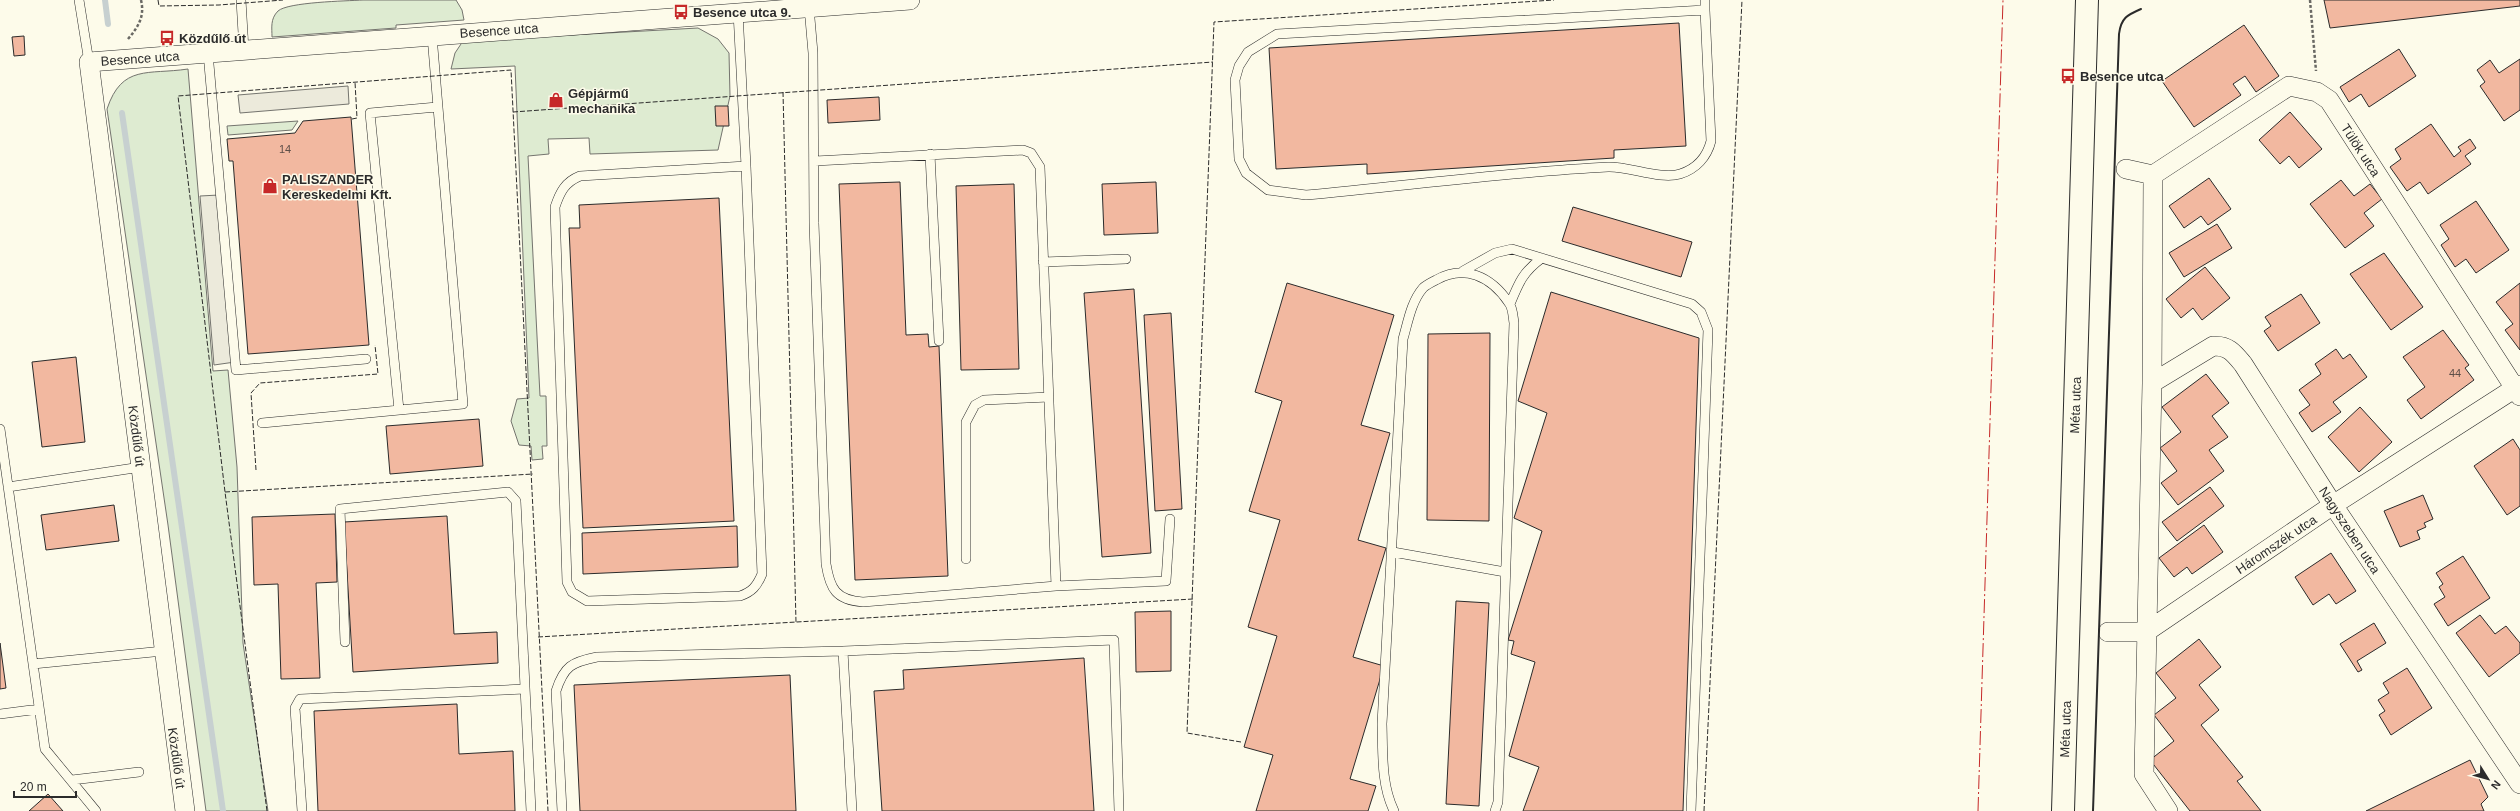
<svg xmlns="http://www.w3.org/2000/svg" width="2520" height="811" font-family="Helvetica,sans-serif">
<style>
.green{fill:#deebd1;stroke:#74746e}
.parking{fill:#eceadb;stroke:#74746e}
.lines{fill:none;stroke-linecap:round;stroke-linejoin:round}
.stream{stroke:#c7d0d0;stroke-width:6}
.building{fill:#f2b8a0;stroke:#2b2b2b}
.lane-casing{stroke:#2b2b2b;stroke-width:10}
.street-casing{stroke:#2b2b2b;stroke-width:20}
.secondary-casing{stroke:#2b2b2b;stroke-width:24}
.path{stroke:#6a6964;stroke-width:2.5;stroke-dasharray:3 2;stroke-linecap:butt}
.lane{stroke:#fdfbea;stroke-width:9}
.street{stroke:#fdfbea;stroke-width:19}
.secondary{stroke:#fdfbea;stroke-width:22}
.fence{stroke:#2b2b2b;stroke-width:1;stroke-dasharray:5 2;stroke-linecap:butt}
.wall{stroke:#2b2b2b;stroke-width:2}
.power{stroke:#c62828;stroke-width:1;stroke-dasharray:14 3 2 3;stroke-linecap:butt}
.labels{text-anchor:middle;stroke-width:3;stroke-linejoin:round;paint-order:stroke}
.number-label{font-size:11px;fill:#5d4e48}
.poi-label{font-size:13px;font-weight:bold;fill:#2b2b2b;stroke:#fdfbea;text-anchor:start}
.street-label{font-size:13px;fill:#2b2b2b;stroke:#fdfbea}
</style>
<rect width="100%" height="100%" fill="#fdfbea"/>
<!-- green -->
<path class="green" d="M363 0H456L462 10 464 20 396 25V28L272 37C272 28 270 19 278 11 288 2 346 1 363 0Z
M698 28 718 39 729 53 730 96 718 150 590 154 589 138 548 139 549 154 528 156 540 396H546L547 446H542L543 459 532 460 531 446 519 445 511 421 517 399 529 398 515 66 451 69 455 53 463 41Z
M188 69 213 371 228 370 237 467 243 643 268 811H206L168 525 107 109C122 64 148 75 188 69Z
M298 121 292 130 228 135 227 126Z"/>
<!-- parking -->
<path class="parking" d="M348 86 349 104 240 113 238 95Z
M219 195 235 362 214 365 200 196Z"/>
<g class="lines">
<!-- stream -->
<path class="stream" d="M105 0 108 24
M122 113 223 811"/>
</g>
<!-- building -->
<path class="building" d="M2324 0H2520V6L2330 28Z
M1679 23 1686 146 1614 150V158L1367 174V164L1276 169 1269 48Z
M2244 25 2279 76 2256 92 2245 76 2233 84 2241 95 2194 127 2162 81Z
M24 36 25 55 14 56 12 37Z
M2399 49 2416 76 2369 107 2361 94 2349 102 2340 87Z
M2520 59V110L2504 121 2480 86 2485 82 2477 70 2490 60 2499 73Z
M879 97 880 120 828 123 827 100Z
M715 106H728L729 126H716Z
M2290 112 2322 149 2299 168 2289 156 2280 164 2259 140Z
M351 117 369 345 248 354 233 161H229L227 139 295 133 303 121Z
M2431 124 2454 157 2461 151 2458 147 2470 139 2476 148 2465 156 2471 164 2428 194 2420 182 2407 191 2390 167 2401 159 2395 149Z
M2209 178 2231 209 2208 225 2201 216 2184 228 2169 206Z
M2341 180 2354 196 2370 184 2382 199 2364 213 2374 226 2345 248 2310 204Z
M900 182 906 335 928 334 929 347 939 346 948 576 855 580 839 184Z
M1156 182 1158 233 1104 235 1102 184Z
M1014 184 1019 369 961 370 956 186Z
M719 198 734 521 583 528 569 228H580L579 205Z
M2476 201 2509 250 2476 273 2466 259 2455 267 2441 245 2449 239 2440 225Z
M1573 207 1692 242 1681 277 1562 241Z
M2217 224 2232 248 2184 277 2169 253Z
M2384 253 2423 307 2391 330 2350 274Z
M2205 267 2230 298 2202 320 2193 308 2181 318 2166 299Z
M1287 283 1394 315 1361 425 1390 433 1358 540 1386 548 1353 657 1384 666 1350 779 1376 786 1368 811H1256L1273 755 1244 747 1277 636 1248 627 1280 520 1249 511 1282 401 1255 392Z
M2520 283V350L2505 330 2513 324 2496 302Z
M1134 289 1151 553 1102 557 1084 293Z
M1551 292 1699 338 1683 811H1523L1539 767 1509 756 1535 662 1511 654 1514 641 1508 640 1542 531 1514 518 1547 413 1518 401Z
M2301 294 2320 323 2278 351 2264 331 2271 326 2265 317Z
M1171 313 1182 509 1155 511 1144 315Z
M2443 330 2469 365 2465 368 2474 380 2421 419 2407 400 2425 387 2403 357Z
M1490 333 1489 521 1427 520 1428 334Z
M2336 349 2343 359 2350 354 2367 377 2333 402 2341 412 2312 432 2299 413 2310 405 2299 390 2321 374 2315 364Z
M76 357 85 442 42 447 32 362Z
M2206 374 2229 403 2212 416 2228 437 2209 450 2224 471 2178 505 2161 483 2177 471 2160 448 2181 432 2162 407Z
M2360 407 2392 442 2359 472 2328 437Z
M479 419 483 466 390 474 386 426Z
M2513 439 2520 450V506L2507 515 2474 466Z
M2210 487 2224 506 2177 541 2162 522Z
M2423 495 2433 519 2424 523 2426 527 2417 531 2420 539 2400 547 2384 511Z
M114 505 119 541 46 550 41 515Z
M335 514 337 582 316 583 320 678 281 679 278 584 254 585 252 517Z
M447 516 454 634 497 632 498 663 353 672 344 522Z
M2204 525 2223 552 2192 574 2187 567 2174 577 2159 558Z
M737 526 738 567 583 574 582 533Z
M2331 553 2356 591 2336 604 2329 594 2313 605 2295 577Z
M2463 556 2490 598 2448 626 2434 604 2445 597 2439 587 2443 584 2436 573Z
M1456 601 1489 603 1479 806 1446 804Z
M1171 611V671L1136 672 1135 612Z
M2480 615 2495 634 2506 626 2520 643V653L2489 677 2456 633Z
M2374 623 2386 643 2357 661 2362 670 2358 672 2340 644Z
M2199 639 2221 667 2199 685 2219 710 2201 725 2243 777 2237 781 2261 811H2190L2150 760 2174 741 2154 715 2176 698 2156 673Z
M0 643 6 688 0 689Z
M1084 658 1094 811H882L874 691 904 689 903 670Z
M2407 668 2432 708 2391 735 2379 715 2385 711 2378 700 2389 693 2383 683Z
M790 675 796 811H580L574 685Z
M457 704 459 754 513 751 515 811H318L314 711Z
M2470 760 2488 797 2481 804 2484 811H2366Z
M48 794 63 811H29Z"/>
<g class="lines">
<defs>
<path id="lane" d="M79 0 89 62
M241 0 244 50
M1705 0V10L1711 141C1707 157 1696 169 1680 174 1660 180 1629 166 1608 167 1507 172 1406 186 1306 195L1268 190 1246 173 1239 159 1235 80 1239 66 1248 52 1277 34 1705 10
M809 7 813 53 814 223 826 564C830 589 836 600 863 602L1056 586 1040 167 1031 153 1023 150 815 161
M738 12 746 166 580 176C565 182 560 192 555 207L567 582 572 592 587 601 740 596C752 592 757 586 762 574L746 166
M208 53 236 370 366 359
M930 154 939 341
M1043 262 1126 259
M1463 271 1495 253 1512 249 1692 304 1701 312 1708 330 1691 811
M1510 304C1519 282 1523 272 1542 258
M399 410 370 113 437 107
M262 423 463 404 432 36
M0 429 45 749 96 811
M8 487 141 467
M1393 552 1505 572
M966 559V422L975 405 984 400 1049 397
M1056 586 1166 581 1170 519
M345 642 340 509 508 492 516 501 531 811
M843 651 1114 640 1119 811
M33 664 163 651
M0 714 39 709
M72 780 139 772
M302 811 295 708 300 699 525 689
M562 811 556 691C564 666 572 662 597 657L843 651 852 811
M1394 811C1381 784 1383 754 1382 724L1403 339C1408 322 1411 302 1423 288 1426 285 1432 282 1436 280 1464 264 1491 276 1509 303 1513 308 1513 317 1514 323L1498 802 1495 811"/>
<path id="street" d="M2126 169 2153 175 2289 86 2317 92 2329 100 2520 396
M2153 175 2152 383 2144 774 2168 811
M2152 383 2213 346C2228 345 2234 353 2243 364L2333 505 2520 784
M2108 632H2146L2333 505 2520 385
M185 811 89 62 910 0"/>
<path id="secondary" d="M2063 811 2087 0"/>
</defs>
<!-- lane casing -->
<use href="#lane" class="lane-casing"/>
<!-- street casing -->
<use href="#street" class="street-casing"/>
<!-- secondary casing -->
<use href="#secondary" class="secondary-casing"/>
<!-- path -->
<path class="path" d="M2310 0 2316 71
M128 39C138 27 145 17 141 0"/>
<!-- lane -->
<use href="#lane" class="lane"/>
<!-- street -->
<use href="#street" class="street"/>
<!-- secondary -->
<use href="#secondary" class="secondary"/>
<!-- fence -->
<path class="fence" d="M158 0 159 6 219 5 283 0
M783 92 796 622
M513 112 1213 62
M352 119 357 118 355 82
M256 470 251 393 260 383 378 374 375 345
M225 492 533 474
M538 637 1193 599
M1241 742 1187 733 1214 22 1554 0
M267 811 225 492 178 96 511 70 548 811
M1704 811 1742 0"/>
<!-- wall -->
<path class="wall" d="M2093 811 2119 34C2121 18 2127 15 2141 9"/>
<!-- power -->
<path class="power" d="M1978 811 2003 0"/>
</g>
<!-- icons -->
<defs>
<symbol id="bus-bare" viewBox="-9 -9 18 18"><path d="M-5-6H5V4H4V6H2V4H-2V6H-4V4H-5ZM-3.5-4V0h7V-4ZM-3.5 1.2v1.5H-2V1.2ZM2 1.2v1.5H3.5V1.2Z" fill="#c62828" stroke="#fdfbea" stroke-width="2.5" paint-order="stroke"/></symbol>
<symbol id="shop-bare" viewBox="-9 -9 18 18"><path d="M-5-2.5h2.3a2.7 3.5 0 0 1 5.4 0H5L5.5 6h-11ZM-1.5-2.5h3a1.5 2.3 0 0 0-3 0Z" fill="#c62828" stroke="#fdfbea" stroke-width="2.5" paint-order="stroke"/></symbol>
</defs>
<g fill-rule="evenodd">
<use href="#bus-bare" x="670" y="1" width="22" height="22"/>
<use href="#bus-bare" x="156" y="27" width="22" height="22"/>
<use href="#bus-bare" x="2057" y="65" width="22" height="22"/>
<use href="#shop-bare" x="545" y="89" width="22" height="22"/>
<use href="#shop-bare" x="259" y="175" width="22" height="22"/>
</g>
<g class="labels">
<!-- number labels -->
<g class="number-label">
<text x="285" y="153">14</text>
<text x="2455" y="377">44</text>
</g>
<!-- poi labels -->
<g class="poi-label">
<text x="693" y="17">Besence utca 9.</text>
<text x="179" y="43">Közdűlő út</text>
<text x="2080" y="81">Besence utca</text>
<text x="568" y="98">Gépjármű<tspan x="568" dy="15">mechanika</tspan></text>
<text x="282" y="184">PALISZANDER<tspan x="282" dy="15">Kereskedelmi Kft.</tspan></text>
</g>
<!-- street labels -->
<g class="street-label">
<text transform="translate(499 30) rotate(-4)" y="5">Besence utca</text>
<text transform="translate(140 58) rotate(-4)" y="5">Besence utca</text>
<text transform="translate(2361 150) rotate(57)" y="5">Tülök utca</text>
<text transform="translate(2075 405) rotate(-88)" y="5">Méta utca</text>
<text transform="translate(137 436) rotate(83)" y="5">Közdűlő út</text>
<text transform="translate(2350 530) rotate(57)" y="5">Nagyszeben utca</text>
<text transform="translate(2276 544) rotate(-34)" y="5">Háromszék utca</text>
<text transform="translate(2065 729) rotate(-88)" y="5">Méta utca</text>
<text transform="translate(177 758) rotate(82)" y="5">Közdűlő út</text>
</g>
</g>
<!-- north arrow -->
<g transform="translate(2488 779) rotate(127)" stroke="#fdfbea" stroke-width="3" paint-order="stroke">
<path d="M0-3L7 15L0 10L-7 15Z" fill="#2b2b2b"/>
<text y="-6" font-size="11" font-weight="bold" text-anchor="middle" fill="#2b2b2b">N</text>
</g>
<!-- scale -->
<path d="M14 791v6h62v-6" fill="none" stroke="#2b2b2b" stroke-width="2"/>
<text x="20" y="791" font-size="12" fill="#2b2b2b" stroke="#fdfbea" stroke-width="3" paint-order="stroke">20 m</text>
</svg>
